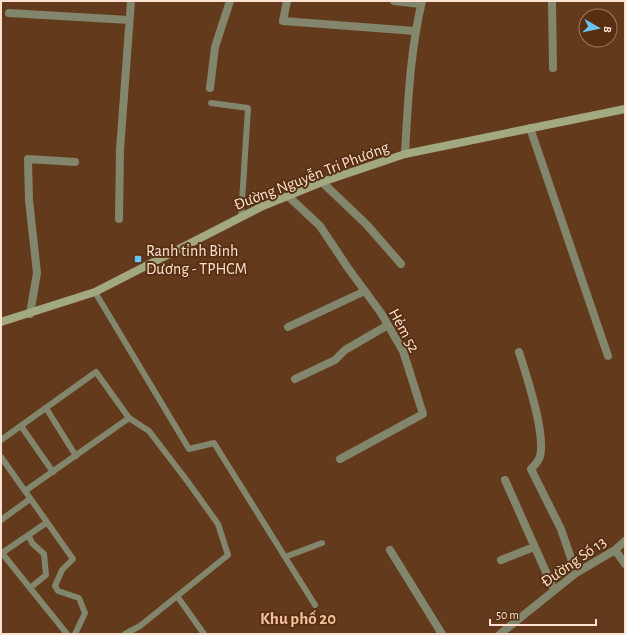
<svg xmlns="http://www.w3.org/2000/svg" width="626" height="635" font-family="'Alegreya Sans',sans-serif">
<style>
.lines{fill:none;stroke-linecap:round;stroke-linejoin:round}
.lane{stroke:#81866c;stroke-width:6}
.street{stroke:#81866c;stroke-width:8}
.secondary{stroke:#a2a880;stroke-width:8}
.poi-dot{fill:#6dc2f3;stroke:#583011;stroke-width:1.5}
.labels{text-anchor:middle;stroke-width:4;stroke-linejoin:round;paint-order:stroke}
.street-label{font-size:16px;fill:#fce2d2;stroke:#583011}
.poi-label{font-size:16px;fill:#fce2d2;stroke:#583011;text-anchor:start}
.neighbourhood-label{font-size:17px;font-weight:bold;fill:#f1bf9e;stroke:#583011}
</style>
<rect width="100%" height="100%" fill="#633b1c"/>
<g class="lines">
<!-- lane -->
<path class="lane" d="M211 103 248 108 241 217
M95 292 189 449 214 443 285 557 322 543
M46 408 76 456
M21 426 53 472
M1 440 96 372 129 418 25 491
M1 457 73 559 62 570 55 586 58 591 79 598 85 613 75 634
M1 520 30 499
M29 536 32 543 44 554 46 575 30 588
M1 552 67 634
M2 553 46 523
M285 557 315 605
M177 596 204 634
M125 634 140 626 228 555 218 524 188 482 149 431 129 418"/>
<!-- street -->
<path class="street" d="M287 1 283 21 415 31
M394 1 421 4
M552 1 553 68
M9 13 129 20
M210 88 215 47 230 1
M530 128 608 356
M405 154C408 102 410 52 422 1
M322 182 367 225 401 264
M288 196 320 226 348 268 381 313 403 351 423 414 340 459
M119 219 120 150 131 1
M30 314 37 273 29 200 28 159 75 162
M288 327 365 291
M519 352C526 374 548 439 539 459 537 463 534 466 531 469L561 529 576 573
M295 379 335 360 345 350 388 325
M505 480 554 590
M390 550 442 634
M615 550 625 564
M501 560 534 547
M500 634 576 573 615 550 625 541"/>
<!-- secondary -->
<path class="secondary" d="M1 322 95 292 263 206 322 182 405 154 625 109"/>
</g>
<!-- markers -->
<rect class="poi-dot" x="134" y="255" width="8" height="8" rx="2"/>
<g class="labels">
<!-- street labels -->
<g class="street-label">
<text transform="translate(311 175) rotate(-21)" y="6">Đường Nguyễn Tri Phương</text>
<text transform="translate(405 330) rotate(62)" y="6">Hẻm 52</text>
<text transform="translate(573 561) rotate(-35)" y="6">Đường Số 13</text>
</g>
<!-- poi labels -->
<g class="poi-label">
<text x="146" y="256">Ranh tỉnh Bình<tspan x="146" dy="18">Dương - TPHCM</tspan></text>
</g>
<!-- neighbourhood labels -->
<g class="neighbourhood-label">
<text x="298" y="624">Khu phố 20</text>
</g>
</g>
<!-- border -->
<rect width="626" height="635" fill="none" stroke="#fce2d2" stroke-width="4"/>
<!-- north arrow -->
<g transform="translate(598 28) rotate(99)"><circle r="19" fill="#583011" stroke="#9a775e"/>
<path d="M0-3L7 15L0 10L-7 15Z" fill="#6dc2f3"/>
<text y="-6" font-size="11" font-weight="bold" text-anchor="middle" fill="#fce2d2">B</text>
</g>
<!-- scale -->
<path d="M490 619v6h106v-6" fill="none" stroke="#fce2d2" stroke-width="2"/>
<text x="496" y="619" font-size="12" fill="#fce2d2" stroke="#583011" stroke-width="3" paint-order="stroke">50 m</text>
</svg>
